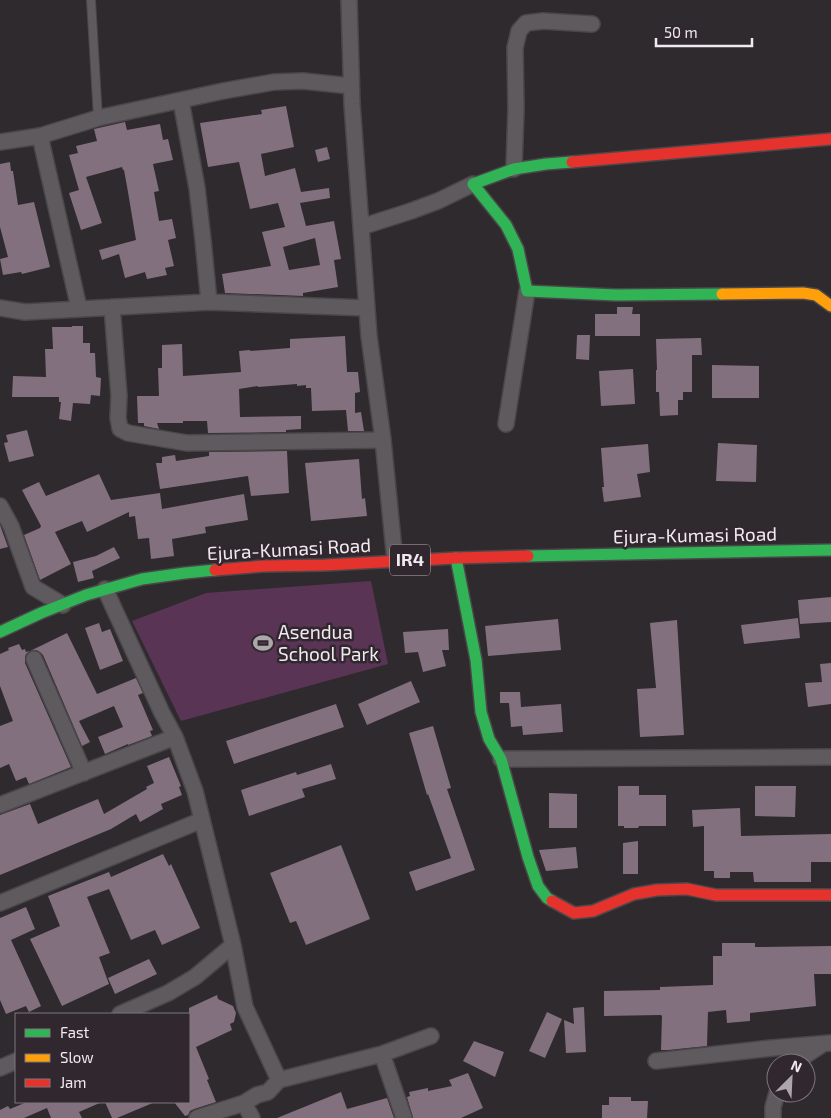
<svg xmlns="http://www.w3.org/2000/svg" width="831" height="1118" font-family="'Exo 2',sans-serif">
<style>
.green{fill:#5a3454}
.building{fill:#82707e;fill-rule:evenodd}
.lines{fill:none;stroke-linecap:round;stroke-linejoin:round}
.lane-casing{stroke:#4a474a;stroke-width:10}
.street-casing{stroke:#4a474a;stroke-width:18}
.fast-casing{stroke:#4a474a;stroke-width:14}
.slow-casing{stroke:#4a474a;stroke-width:14}
.jam-casing{stroke:#4a474a;stroke-width:14}
.lane{stroke:#5f5a5e;stroke-width:8}
.street{stroke:#5f5a5e;stroke-width:15}
.fast{stroke:#30b455;stroke-width:11}
.slow{stroke:#ff9f0a;stroke-width:11}
.jam{stroke:#e5322d;stroke-width:11}
.labels{text-anchor:middle;stroke-width:5;stroke-linejoin:round;paint-order:stroke}
.shield{fill:#31282f;stroke:#b7b0b5;stroke-width:1}
.shield-label{font-size:18px;font-weight:bold;fill:#f0eaef}
.street-label{font-size:19px;fill:#f0eaef;stroke:#31282f}
.poi-label{font-size:19px;fill:#f0eaef;stroke:#31282f;text-anchor:start}
</style>
<rect width="100%" height="100%" fill="#2f2a2e"/>
<!-- green -->
<path class="green" d="M371 581 388 664 181 721 132 621 206 593Z"/>
<!-- building -->
<path class="building" d="M286 106 294 147 261 154 265 176 295 168 301 192 329 188 330 198 300 203 306 226 334 221 341 259 334 260 338 287 303 293V296L225 293 222 274 271 266 262 232 285 227 278 203 250 209 239 162 208 167 200 123 262 114 261 110ZM315 238 320 265 289 270 283 247Z
M125 122 127 130 160 124 163 140 168 139 173 160 153 164 159 191 154 192 159 221 172 219 176 238 168 240 174 266 165 268 167 275 147 279 145 272 125 278 119 254 102 260 99 250 136 240 128 192 124 170H123L122 167 86 177 102 223 81 230 69 193 79 190 69 155 78 153 76 146 97 141 94 129Z
M327 147 330 159 318 162 315 150Z
M10 162 11 171H13L18 205 34 202 50 267 22 274 21 272 3 275 0 259 8 257 0 227V164Z
M617 307H633L632 314H640V336H595V314H617Z
M72 326H83V343H90V353H95L96 377 101 378 100 396 91 395 90 404 73 403 71 421 59 419 61 402H59V397H12L13 376 46 377 45 349H53L52 327H72Z
M577 335H590L589 360 576 359Z
M345 336 347 372H358L360 392 355 393V413L361 412 364 431H348L346 410 312 411 311 388H306V385L297 386V384L258 387V386L239 389 240 417 301 416V429L286 430V432L208 433 207 421H183V423H157L159 429 144 426V423H138L137 396H159L158 368H162V345L182 344 183 376 241 372 239 351 250 350V351L290 348V339Z
M701 338 702 355H692V392H683V400H678V415L660 416 659 392H656V370H657L656 339Z
M712 365 759 366V398H712Z
M633 369 635 404 601 406 599 371Z
M27 430 34 456 9 462 4 443 8 442 6 435Z
M718 443 757 445 756 482 716 481Z
M648 444 650 472 637 474 641 497 604 502 602 487H604L601 448Z
M287 451 289 493 251 496 248 476 160 489 156 463H162V457L175 455 176 461 209 456V452Z
M359 459 362 499 365 498 367 516 311 521 305 463Z
M99 474 111 500 160 493 162 509 244 494 248 520 205 527 206 533 172 539 174 556 151 559 149 538 138 539 135 516 129 517V512L87 532 82 521 55 532 71 564 40 580 24 535 40 528 41 526 22 490 39 482 46 496Z
M0 525 8 547 0 549Z
M114 547 120 558 92 571 94 578 78 582 73 562 96 556Z
M831 597V622L800 624 798 600Z
M798 618 800 638 744 644 741 625Z
M558 619 561 650 488 656 485 626Z
M677 620 684 735 640 737 637 689 656 688 650 623Z
M99 623 102 632 110 629 123 661 100 670 85 628Z
M448 629 449 650H442L446 666 423 672 418 652 405 653 403 632Z
M67 633 97 694 136 678 143 693 138 695 153 730 150 731 152 736 128 745V744L105 754 98 737 123 727 114 706 79 721 90 742 82 746 43 655 40 652 36 650 30 651Z
M19 644 22 650 25 649 26 652 30 651 26 654 25 657V663L71 767 29 784 26 777 16 781 9 764 0 768V726L13 721 0 686V654L9 650 8 648Z
M831 663V704L808 707 805 683 822 682 820 664Z
M411 681 420 702 367 725 358 704Z
M500 692H520L521 707 561 704 563 732 523 735 522 726 511 727 509 703H500Z
M336 704 344 727 234 764 226 741Z
M433 726 451 788 447 789 475 870 416 891 409 872 451 858 428 794 427 795 409 733Z
M169 757 181 786 179 787 182 795 161 804 163 809 140 822 136 814 111 829 0 875V815L30 804 38 824 98 799 104 814 147 789 146 787 154 783 147 766Z
M331 764 336 779 302 789 305 797 249 816 241 790 296 772 297 775Z
M618 786H639V795H666V826H639L638 828H624V826H618Z
M755 786H796L795 817 755 816Z
M549 793 577 794V828H549Z
M740 808 741 836 831 834V862H811V882H754L753 872H730V878H714V871H704V826L693 827 692 810Z
M638 841V874H623V843Z
M341 845 370 919 306 945 296 921 290 923 270 873Z
M576 847 578 868 546 871 539 850Z
M163 854 169 866 171 864 200 928 162 945 155 930 131 940 109 889 87 897 110 953 99 957 109 984 62 1006 30 939 60 926 48 896 109 872 111 877Z
M26 907 35 929 11 940 41 1006 29 1012 26 1006 6 1014 0 1000V918Z
M722 943H755V947L831 946V974H814L816 1006 750 1013V1021L727 1023 726 1010 708 1012 707 1046 668 1050H661L662 1016 661 1015 604 1016V991L660 990V987L713 985V956H722Z
M149 959 157 974 115 994 108 978Z
M217 995 218 999 233 1006 236 1013 234 1022 230 1024 232 1030 196 1047 209 1079 207 1080 216 1102 194 1109 190 1111 188 1115 185 1116 174 1102H189V1008Z
M584 1007 586 1052 566 1053 564 1020 574 1024 573 1008Z
M547 1012 562 1019 545 1058 529 1051Z
M474 1041 504 1052 495 1077 463 1061Z
M468 1073 483 1108 461 1118H413L407 1097 410 1096 409 1092 428 1088V1091L452 1086 449 1080Z
M341 1092 347 1109 387 1098 394 1118H277Z
M609 1097H631V1101H648L647 1118H602V1105H609Z
M27 1102H102L79 1112 82 1118H51L47 1108 24 1118H0V1110L8 1106 10 1109Z
M105 1102H155L117 1118H112Z"/>
<g class="lines">
<defs>
<path id="lane" d="M91 0 98 118"/>
<path id="street" d="M349 0 352 104 369 336 383 440 395 561
M181 101 197 188 203 240 209 302
M40 136 79 308
M0 142 40 136 98 118 223 91 274 82 303 81 351 86
M514 169 516 108 515 48 519 31 526 23 543 21 592 24
M361 227 411 211 438 201 473 184
M112 307 119 396 118 418 120 429 128 433 187 443 383 440
M0 308 25 312 209 302 367 308
M506 424 527 291
M0 506 11 526 33 587 63 605
M105 589 162 713 175 737 195 791 233 945 245 1007 279 1080 268 1092 257 1095 244 1103 197 1118
M34 659 84 773
M501 759 831 757
M0 805 175 737
M0 903 202 820
M120 1014 168 993 195 977 233 945
M382 1054 431 1036
M656 1061 772 1048 831 1043
M794 1063 823 1044
M0 1068 16 1061
M279 1080 382 1054 404 1118
M244 1103 252 1118
M773 1118V1107L777 1093"/>
<path id="fast" d="M572 162 546 164 514 169 473 184 506 225 518 249 527 291 616 295 722 294
M528 556 831 550
M456 558 476 660 481 712 489 739 501 759 528 857 538 886 547 898 552 901
M0 632 41 613 86 595 142 579 185 573 215 570"/>
<path id="slow" d="M722 294 803 293 816 295 831 306"/>
<path id="jam" d="M572 162 831 139
M215 570 264 566 325 565 456 558 528 556
M552 901 574 913 593 911 634 894 657 890 687 889 716 895H831"/>
</defs>
<!-- lane casing -->
<use href="#lane" class="lane-casing"/>
<!-- street casing -->
<use href="#street" class="street-casing"/>
<!-- fast casing -->
<use href="#fast" class="fast-casing"/>
<!-- slow casing -->
<use href="#slow" class="slow-casing"/>
<!-- jam casing -->
<use href="#jam" class="jam-casing"/>
<!-- lane -->
<use href="#lane" class="lane"/>
<!-- street -->
<use href="#street" class="street"/>
<!-- fast -->
<use href="#fast" class="fast"/>
<!-- slow -->
<use href="#slow" class="slow"/>
<!-- jam -->
<use href="#jam" class="jam"/>
</g>
<!-- icons -->
<defs>
<symbol id="stadium-bare" viewBox="-9 -9 18 18"><path d="M0-5a6.5 5 0 1 0 0 10a6.5 5 0 1 0 0-10ZM-3.5-1.8h7v3.6h-7Z" fill="#aca7ab" stroke="#31282f" stroke-width="2.5" paint-order="stroke"/></symbol>
</defs>
<g fill-rule="evenodd">
<use href="#stadium-bare" x="249" y="629" width="28" height="28"/>
</g>
<g class="labels">
<!-- shield labels -->
<rect class="shield" x="390" y="544.5" width="40" height="31" rx="4"/>
<g class="shield-label">
<text x="410" y="566">IR4</text>
</g>
<!-- street labels -->
<g class="street-label">
<text transform="translate(695 535) rotate(-1)" y="7">Ejura-Kumasi Road</text>
<text transform="translate(289 549) rotate(-3)" y="7">Ejura-Kumasi Road</text>
</g>
<!-- poi labels -->
<g class="poi-label">
<text x="278" y="639">Asendua<tspan x="278" dy="22">School Park</tspan></text>
</g>
</g>
<!-- legend -->
<rect x="15" y="1013" width="175" height="90" fill="#31282f" stroke="#7d767c"/>
<rect x="25" y="1029" width="25" height="8" fill="#30b455" stroke="#7d767c"/>
<text x="60" y="1038" font-size="15" fill="#f0eaef">Fast</text>
<rect x="25" y="1054" width="25" height="8" fill="#ff9f0a" stroke="#7d767c"/>
<text x="60" y="1063" font-size="15" fill="#f0eaef">Slow</text>
<rect x="25" y="1079" width="25" height="8" fill="#e5322d" stroke="#7d767c"/>
<text x="60" y="1088" font-size="15" fill="#f0eaef">Jam</text>
<!-- north arrow -->
<g transform="translate(791 1078) rotate(24)"><circle r="24" fill="#31282f" stroke="#7d767c"/>
<path d="M0-4L9 19L0 12L-9 19Z" fill="#aca7ab"/>
<text y="-8" font-size="14" font-weight="bold" text-anchor="middle" fill="#f0eaef">N</text>
</g>
<!-- scale -->
<path d="M656 38v8h96v-8" fill="none" stroke="#f0eaef" stroke-width="2.5"/>
<text x="664" y="38" font-size="15" fill="#f0eaef" stroke="#31282f" stroke-width="4" paint-order="stroke">50 m</text>
</svg>
